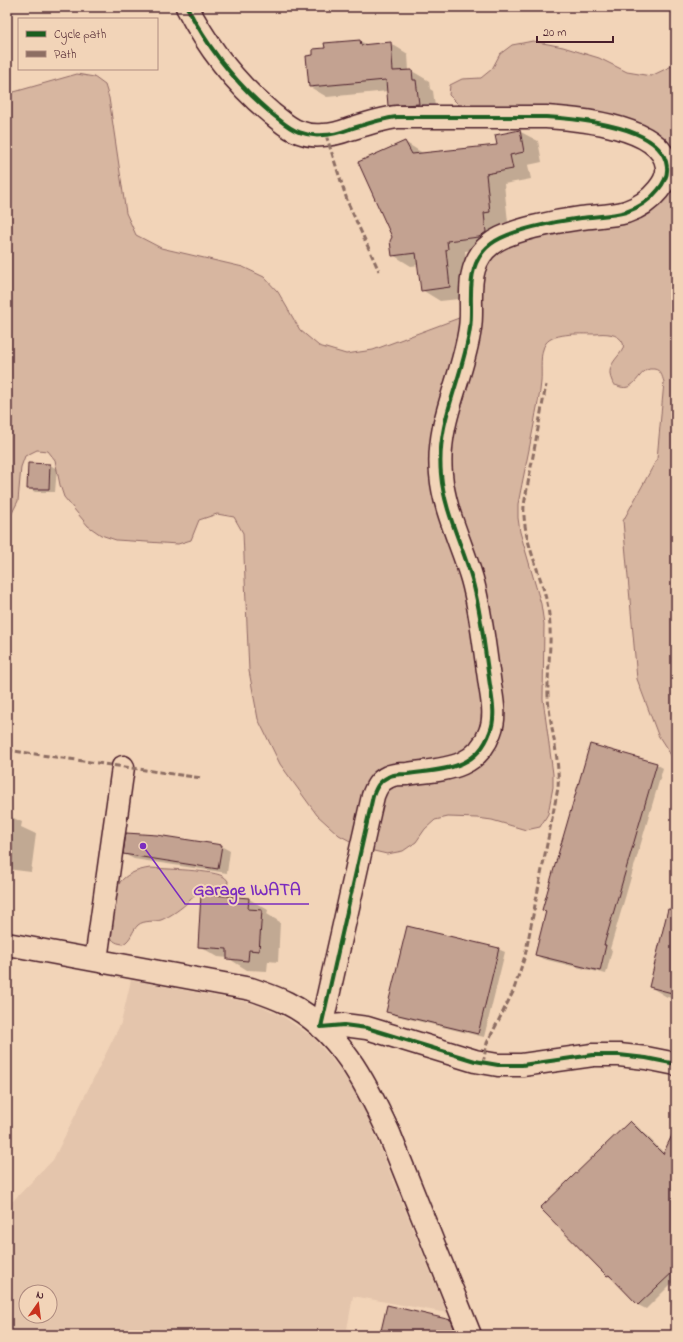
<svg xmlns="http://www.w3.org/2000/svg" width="683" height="1342" font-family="'Indie Flower',sans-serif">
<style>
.built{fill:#e4c5ac;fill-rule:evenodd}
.green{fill:#d7b6a0;stroke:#906a66}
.shadow{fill:#0003}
.building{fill:#c3a291;stroke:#4a1f2b}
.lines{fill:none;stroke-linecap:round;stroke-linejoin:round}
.street-casing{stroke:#4a1f2b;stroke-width:25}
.street{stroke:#f2d4b8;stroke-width:22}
.quiet{stroke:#8d6e63;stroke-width:3;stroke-dasharray:6 3;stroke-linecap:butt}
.cycleway-casing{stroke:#f2d4b8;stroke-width:6}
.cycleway{stroke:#1b5e20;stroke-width:4}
.leader{fill:none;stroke:#7b2cbf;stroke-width:1.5}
.callout-dot{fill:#7b2cbf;stroke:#f2d4b8;stroke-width:1.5}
.callout-label{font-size:18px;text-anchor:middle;font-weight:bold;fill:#7b2cbf;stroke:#f2d4b8;stroke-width:4;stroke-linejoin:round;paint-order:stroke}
</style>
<rect width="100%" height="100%" fill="#f2d4b8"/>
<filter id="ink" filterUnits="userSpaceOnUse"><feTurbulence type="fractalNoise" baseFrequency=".025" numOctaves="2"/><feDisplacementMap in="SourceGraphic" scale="8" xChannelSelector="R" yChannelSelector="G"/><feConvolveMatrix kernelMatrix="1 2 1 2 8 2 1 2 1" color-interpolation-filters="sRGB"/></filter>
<g filter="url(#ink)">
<!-- built -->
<path class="built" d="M131 980 247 1002 265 1008 282 1016 313 1037 338 1067 353 1089 366 1113 447 1313 353 1296 346 1335H7V1207L53 1160 121 1023ZM26 1292H50V1316H26Z"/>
<!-- green -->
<path class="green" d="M533 41 563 47 599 58 627 72 651 76 676 64V763L658 735 637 679 623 521 657 459 664 382C662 376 661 370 654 369 642 367 639 381 630 386 627 388 622 388 618 386 615 385 613 385 612 381 603 362 627 354 623 343 619 333 604 333 596 334 584 334 554 332 546 343 539 352 542 370 541 382 540 396 536 410 534 424 529 451 523 478 518 504V518L520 532 541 604 544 624 543 699 553 774V787L548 814 540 827 526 830 492 820 477 818 448 817 435 820 425 829 416 842 403 851 387 854 365 849 339 835 317 815 280 764 258 719 249 671 243 533 234 517 217 514 199 520 191 540 178 544 116 540 101 535 88 526 64 497 60 485 55 460 48 451 37 450 25 456 21 467 18 501 7 523V94L77 74 94 77 105 85 109 98 126 213 136 235 161 248 243 267 264 277 278 292 300 330 319 346 346 354 373 350 459 318 474 307 488 258 506 244 658 202 659 138 481 110 459 105 449 95 450 85 462 79 481 78 492 69 500 54 512 45Z
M150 868C163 869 216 870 224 877 226 878 227 880 228 881 227 901 207 887 196 894 194 896 192 899 189 901 182 908 171 916 161 920 154 922 144 920 138 925 131 932 132 939 123 944 114 943 111 940 109 931 110 923 114 890 118 885 125 874 137 870 150 868Z"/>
<!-- shadow -->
<path class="shadow" d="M360 41 368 45 390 43 408 54 409 71H412L429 81 430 89 433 91 436 114 407 115 389 105 388 91 327 97 310 87 314 56 326 49Z
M519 131 538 141 542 162 528 165 531 179 504 184 508 222 502 223 504 243 498 247 465 251 466 259 464 260 468 298 440 301 422 290 419 265 411 266 393 255V237L405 142 424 154 498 146Z
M29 464 50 465 57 469 55 492H35L28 488Z
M656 764 663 768 610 949 612 950 606 974 543 959 536 955Z
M7 815 22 822 21 827 36 834 31 872 7 869Z
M221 846 230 851 227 873 134 859 124 854Z
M249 899 268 910 267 914 280 922 278 962 268 961 267 971 247 970 228 958 218 957 199 946Z
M676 918V999L667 997 650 987Z
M498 949 505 952 484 1037 393 1015 387 1011Z
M630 1122 637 1126 664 1153 676 1129V1279L646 1309 638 1305 614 1279 608 1276 541 1208Z"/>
<!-- building -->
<path class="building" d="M360 40 361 45 391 42 393 71 412 70 413 80H416L419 104 388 106 386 80 309 87 306 56 313 55V49L325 48 324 43Z
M520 130 524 152 510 155 513 169 486 174 490 212 484 213 486 232 479 237 447 241 448 249 446 250 450 287 421 291 416 253 392 256 390 241 392 237 358 162 405 141 412 154 497 145 495 135Z
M28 463 50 464 49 489H27Z
M590 744 657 763 604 945H606L600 971 535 955 546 911 542 910Z
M126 833 157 835 222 845 218 869 123 854Z
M201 894 249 898 248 909 262 910 259 951 249 950 248 961 227 959V949L198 947Z
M668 909 676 910V994L649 987Z
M407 926 499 948 478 1034 386 1012Z
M630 1121 663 1154 676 1127V1269L638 1305 609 1275 607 1276 540 1208Z
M387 1305 451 1320 457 1335H380Z"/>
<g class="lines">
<defs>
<path id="street" d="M187 7C208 48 236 84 272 114 280 120 289 129 299 132 307 135 315 136 323 135 332 135 342 132 350 129 366 124 381 119 397 117H546C578 119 663 126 667 167 668 175 663 184 658 190 650 200 638 208 626 212 612 216 596 216 581 218 558 221 508 230 491 244 483 250 477 259 474 269 468 288 473 309 470 328 463 379 436 421 441 474 444 511 462 544 472 579 481 611 484 645 489 678 491 695 497 715 490 732 476 771 441 769 407 774 401 774 393 774 388 777 379 781 376 788 373 796L321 1027 344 1025 367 1028 475 1061 498 1065H522L593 1055H619L646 1058 676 1064
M7 944 251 989C263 993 275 997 287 1003 339 1029 366 1083 389 1133L470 1335
M96 960 123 767"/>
</defs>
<!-- street casing -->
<use href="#street" class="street-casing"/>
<!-- street -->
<use href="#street" class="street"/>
<!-- quiet -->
<path class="quiet" d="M326 135 348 203 379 271
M7 750 201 778
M483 1063 487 1043 513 992 525 956 558 788C560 757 550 728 548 697 547 665 554 634 547 603 540 570 522 539 524 505L546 385"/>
<defs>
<path id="cycleway" d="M187 7C208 48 236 84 272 114 280 120 289 129 299 132 307 135 315 136 323 135 332 135 342 132 350 129 366 124 381 119 397 117H546C578 119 663 126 667 167 668 175 663 184 658 190 650 200 638 208 626 212 612 216 596 216 581 218 558 221 508 230 491 244 483 250 477 259 474 269 468 288 473 309 470 328 463 379 436 421 441 474 444 511 462 544 472 579 481 611 484 645 489 678 491 695 497 715 490 732 476 771 441 769 407 774 401 774 393 774 388 777 379 781 376 788 373 796L321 1027 344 1025 367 1028 475 1061 498 1065H522L593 1055H619L646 1058 676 1064"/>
</defs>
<!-- cycleway casing -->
<use href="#cycleway" class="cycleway-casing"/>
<!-- cycleway -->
<use href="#cycleway" class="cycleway"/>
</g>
</g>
<!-- callouts -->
<path class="leader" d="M143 846L185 904H309"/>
<circle class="callout-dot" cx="143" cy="846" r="4"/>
<g class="callout-label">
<text x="247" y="895">Garage IWATA</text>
</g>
<!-- margin -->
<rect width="683" height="1342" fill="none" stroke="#f2d4b8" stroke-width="24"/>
<rect x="12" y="12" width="659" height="1318" fill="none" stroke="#4a1f2b" stroke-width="1.5" filter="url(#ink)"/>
<!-- legend -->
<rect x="18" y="18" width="140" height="52" fill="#f2d4b8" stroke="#af8c80"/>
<rect x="26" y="31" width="20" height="6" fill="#1b5e20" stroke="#af8c80"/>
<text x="54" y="38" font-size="12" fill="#4a1f2b">Cycle path</text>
<rect x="26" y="51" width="20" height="6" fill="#8d6e63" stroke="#af8c80"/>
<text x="54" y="58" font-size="12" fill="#4a1f2b">Path</text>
<!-- north arrow -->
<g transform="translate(38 1304) rotate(14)"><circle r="19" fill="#f2d4b8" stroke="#af8c80"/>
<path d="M0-3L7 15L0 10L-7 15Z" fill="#c8321e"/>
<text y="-6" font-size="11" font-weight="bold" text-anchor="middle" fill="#4a1f2b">N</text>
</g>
<!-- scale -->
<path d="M537 36v6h76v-6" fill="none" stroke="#4a1f2b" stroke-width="2"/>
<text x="543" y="36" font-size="12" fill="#4a1f2b" stroke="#f2d4b8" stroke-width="3" paint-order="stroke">20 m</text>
</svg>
